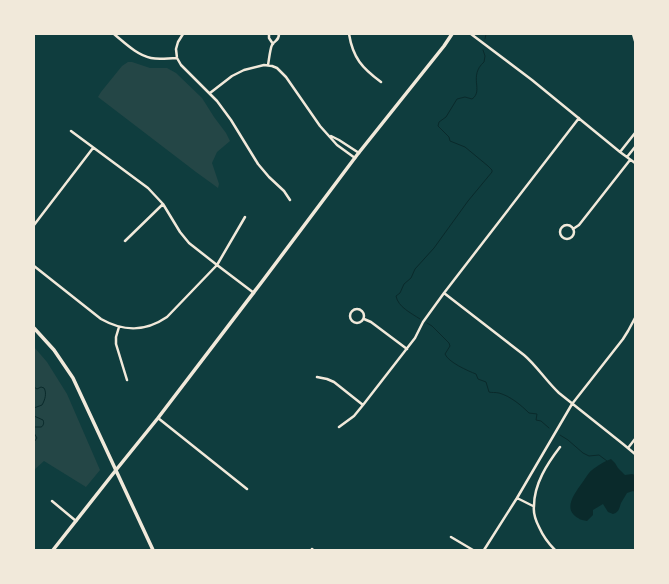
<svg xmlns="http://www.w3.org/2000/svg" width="669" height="584" font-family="'DejaVu Sans',sans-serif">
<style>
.green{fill:#244646}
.water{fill:#0a2a2b}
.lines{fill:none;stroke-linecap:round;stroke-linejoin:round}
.stream{stroke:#0a2a2b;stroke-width:1}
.minor{stroke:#f1e9da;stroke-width:2.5}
.secondary{stroke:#f1e9da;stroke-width:3.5}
</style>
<rect width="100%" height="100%" fill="#0f3d3e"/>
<!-- green -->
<path class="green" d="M128 62H132L150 68H167L176 73 202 98 214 117 226 133 230 141 217 152 212 163 219 184 218 188 214 185 196 172 98 97 101 92 122 66Z
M34 347 47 362 67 394 100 470 86 487 44 461 34 470Z"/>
<!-- water -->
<path class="water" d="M611 459 615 463 618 468 625 475 632 474 635 475V492L633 491 627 493C625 496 623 500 621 503 619 509 619 512 613 514L608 512 603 504 593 510V515L587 521C584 520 580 520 578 518 562 509 575 493 582 483 585 479 588 473 592 470 597 466 605 461 611 459Z"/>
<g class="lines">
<!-- stream -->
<path class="stream" d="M485 39 486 34
M420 319C411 313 398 307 396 296L400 293 404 284 411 278 415 269 434 248 468 201 492 172V170L488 166 465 147 450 141 449 137 438 126 439 122 446 117 457 99 465 97 472 99C484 91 468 76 484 62L485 56 483 50
M427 323 432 326 449 343 450 346 445 354C448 362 468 371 476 374L478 379 486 382 489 392C492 393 495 392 499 393 510 396 521 405 529 413L537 414 536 420 541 421 549 428
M34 387 37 389 41 387 44 388C47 393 45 400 42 405L34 408
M34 416 43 420C44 422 44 426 41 427H34
M34 433 37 438 34 442
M560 435 568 440 583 453 589 456 599 455 607 461"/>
<!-- minor -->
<path class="minor" d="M114 34C125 43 137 55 151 58 160 60 168 58 177 58
M183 34 178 42 176 49 177 58 181 65 217 101 231 120 258 164 269 177 284 191 290 200
M269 34V38L273 44
M349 34C353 58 362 68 381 82
M471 34 532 80 620 152 635 163
M633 34 635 41
M268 65C269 60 270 49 272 45 275 40 279 41 279 34
M210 93 232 76 244 70 264 65 272 66 277 68 286 77 320 126 337 145 355 158
M71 131 148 188 163 204 180 232 189 243 217 265 254 293
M331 136 339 140 359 153
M620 152 635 133
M627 157 635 147
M34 225 93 148
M560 232a7 7 0 1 1 14 0a7 7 0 1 1-14 0Z
M573 229 579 225 630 160
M125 241 163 204
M34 266 101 319C124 332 145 332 167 317L217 265 245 217
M444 293 524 355C537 366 546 381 559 393L623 444 635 454
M350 316a7 7 0 1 1 14 0a7 7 0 1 1-14 0Z
M364 319 371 322 407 349
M119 327 116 337V344L127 380
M317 377 327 379 334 382 363 405
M158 418 247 489
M339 427 354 416 363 405 415 338 423 322 444 293 579 118
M628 448 635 439
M517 498 533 506
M52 501 76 521
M451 537 473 550
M312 549 313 550
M484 550 517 498 572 404 623 339 628 331 635 318
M555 550C548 543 543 536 539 527 536 521 533 513 534 506 534 484 547 464 560 447"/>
<!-- secondary -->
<path class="secondary" d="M34 328 54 350 73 378 153 550
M53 550 116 470 158 418 264 279 357 155 444 46 452 34"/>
</g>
<!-- border -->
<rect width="669" height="584" fill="none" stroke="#f1e9da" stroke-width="70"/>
</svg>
